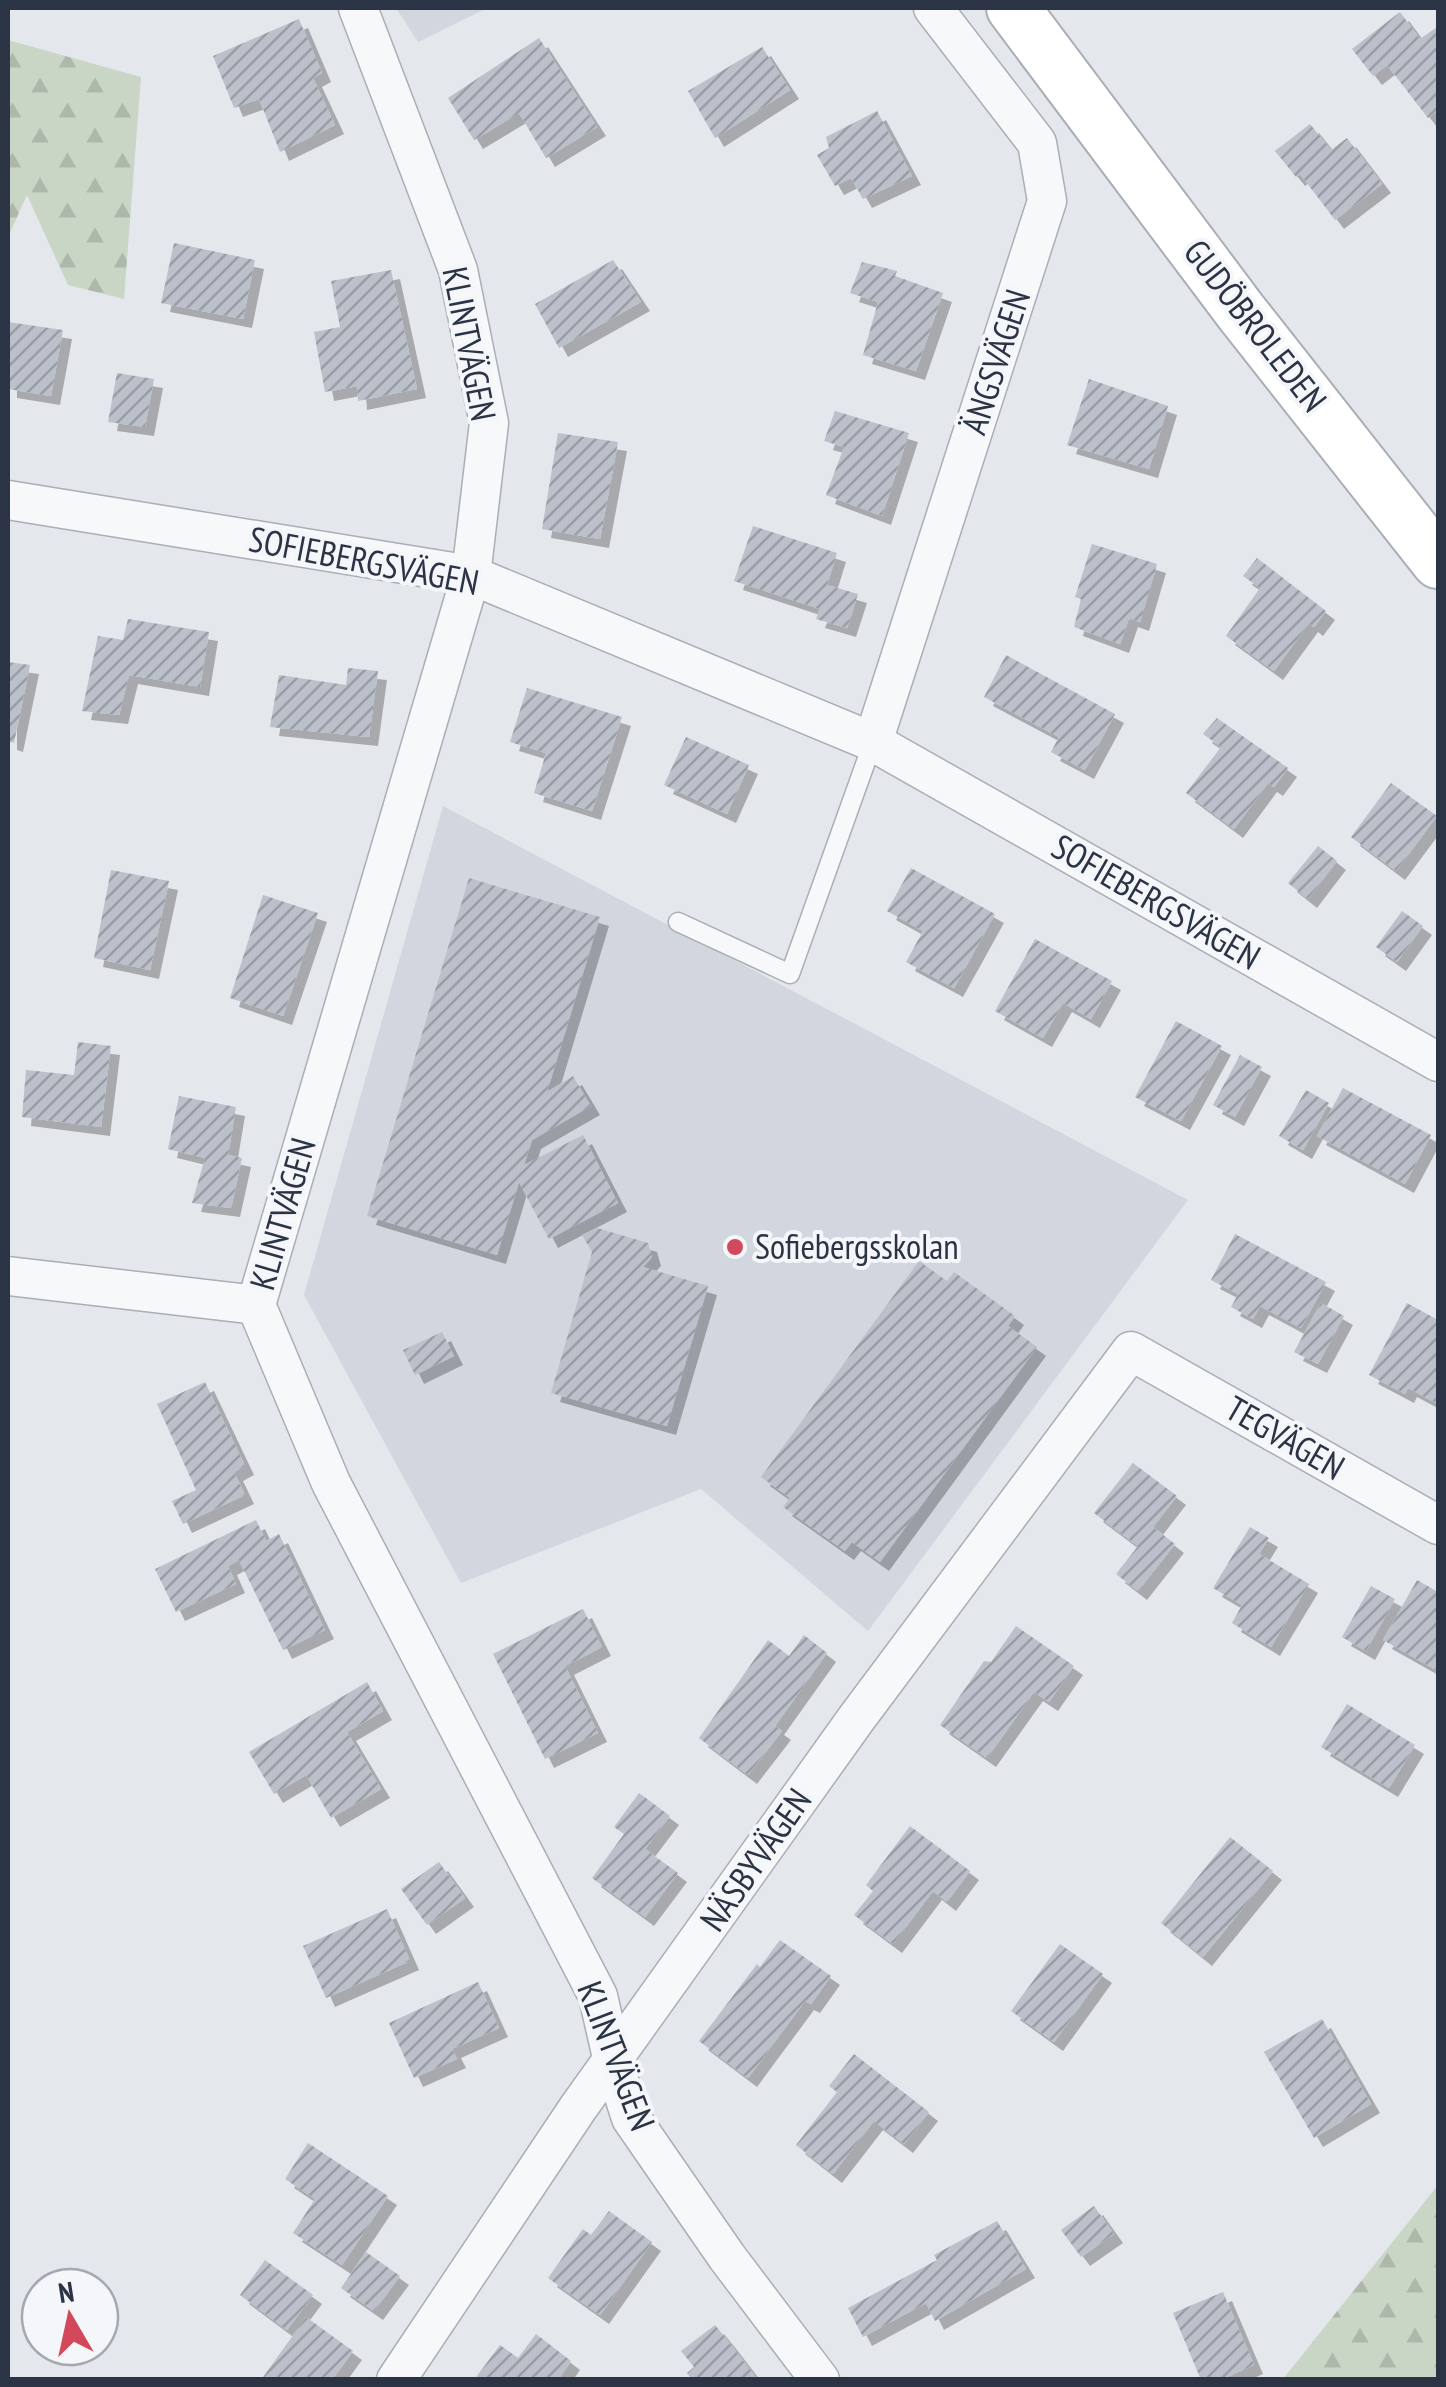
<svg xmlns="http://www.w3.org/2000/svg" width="1446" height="2387" font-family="'PT Sans Narrow',sans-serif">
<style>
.built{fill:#d2d6de}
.forest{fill:url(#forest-firs)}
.building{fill:url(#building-hatch);filter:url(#shadow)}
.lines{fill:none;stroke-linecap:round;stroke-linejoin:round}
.service-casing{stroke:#a9aeb7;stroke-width:21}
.minor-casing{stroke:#a9aeb7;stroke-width:41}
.secondary-casing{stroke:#a9aeb7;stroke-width:56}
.service{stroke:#f7f8fa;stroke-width:18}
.minor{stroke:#f7f8fa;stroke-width:38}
.secondary{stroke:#fff;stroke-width:52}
.poi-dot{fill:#d1495b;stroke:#f4f6f9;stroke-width:4}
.labels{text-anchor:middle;stroke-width:8;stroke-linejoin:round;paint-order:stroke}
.street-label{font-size:35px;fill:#2b3445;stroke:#f4f6f9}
.poi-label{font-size:35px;fill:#2b3445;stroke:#f4f6f9;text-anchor:start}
</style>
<defs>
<pattern id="forest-firs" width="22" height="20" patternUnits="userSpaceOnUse" patternTransform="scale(2.5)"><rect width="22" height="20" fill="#c9d6c5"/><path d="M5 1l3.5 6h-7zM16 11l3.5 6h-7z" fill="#adb8ab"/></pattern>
<pattern id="building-hatch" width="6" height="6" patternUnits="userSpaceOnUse" patternTransform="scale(2.5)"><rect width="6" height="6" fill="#bbc0ca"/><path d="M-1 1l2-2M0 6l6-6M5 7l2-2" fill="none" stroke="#989da6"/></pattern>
<filter id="shadow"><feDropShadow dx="9" dy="9" stdDeviation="0" flood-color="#0004"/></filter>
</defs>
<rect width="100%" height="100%" fill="#e4e7ec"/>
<!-- built -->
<path class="built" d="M396 8H487L418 42Z
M443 806 1188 1200 868 1631 701 1489 461 1583 304 1295Z"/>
<!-- forest -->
<path class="forest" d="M8 40 141 77 124 299 68 285 27 195 8 237Z
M1438 2185V2379H1283Z"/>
<!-- building -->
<path class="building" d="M1400 12 1420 39 1437 27 1438 29V110L1428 118 1387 65 1373 76 1352 49Z
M299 19 322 73 313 78 335 125 280 152 259 99 234 108 213 56Z
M539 38 597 127 546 158 519 113 474 140 448 98Z
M762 47 790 90 715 138 688 91Z
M877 111 912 176 863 199 851 178 835 186 817 155 829 148 826 137Z
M1310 124 1331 150 1347 138 1382 184 1335 220 1300 174 1296 177 1275 151Z
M174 243 255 260 243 319 161 303Z
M613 260 641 302 559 348 535 304Z
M862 262 897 271 895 276 943 293 916 371 863 355 878 302 850 293Z
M391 270 417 389 358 401 357 386 325 392 314 332 340 327 331 281Z
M8 322 63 330 51 396 8 389Z
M117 373 154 379 145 427 108 422Z
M1089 379 1168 406 1149 469 1067 445Z
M835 411 909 433 882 516 826 495 844 447 824 441Z
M558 433 618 442 600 539 542 529Z
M753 526 837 553 827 585 858 594 847 628 816 619 820 609 734 581Z
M1092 544 1157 564 1140 622 1129 618 1120 644 1074 627 1081 599 1075 597Z
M1257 558 1326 611 1314 627 1309 623 1274 671 1226 636 1260 588 1243 576Z
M128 619 209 632 200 687 129 675 119 715 82 711 98 636 123 640Z
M1006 655 1115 714 1085 770 1051 752 1059 737 984 697Z
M8 662 30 665 14 743 8 741Z
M348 668 378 671 369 737 270 727 279 675 346 685Z
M527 688 622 717 592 811 534 793 546 753 510 742Z
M1217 718 1288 768 1274 787 1268 783 1234 829 1186 793 1221 747 1203 734Z
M686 737 749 765 727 814 664 785Z
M1391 783 1437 816 1396 871 1351 837Z
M1318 846 1337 861 1308 899 1288 883Z
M911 868 995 914 954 988 906 962 923 931 887 911Z
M111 870 169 881 150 970 94 958Z
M469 878 600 917 547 1092 573 1076 591 1106 532 1140 524 1165 583 1135 618 1203 549 1239 519 1182 497 1255 367 1216Z
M263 895 318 913 283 1016 230 998Z
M1402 911 1423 926 1397 962 1376 947Z
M1035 939 1112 981 1091 1019 1063 1003 1043 1038 995 1011Z
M1176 1021 1222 1046 1181 1121 1135 1097Z
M78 1042 111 1046 101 1127 22 1117 26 1070 74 1075Z
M1240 1055 1262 1067 1235 1117 1213 1105Z
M1343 1088 1431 1135 1405 1184 1317 1136Z
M1306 1090 1329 1103 1303 1150 1279 1136Z
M179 1096 236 1107 228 1155 242 1158 231 1208 192 1203 205 1158 168 1149Z
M597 1228 648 1243 652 1257 643 1267 708 1286 667 1426 551 1393 592 1252 582 1235Z
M1235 1234 1326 1282 1301 1328 1260 1306 1253 1319 1231 1307 1238 1294 1211 1280Z
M919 1261 947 1281 954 1272 1015 1316 1008 1326 1037 1347 880 1562 852 1542 845 1551 783 1507 790 1498 761 1477Z
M1321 1303 1344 1316 1318 1364 1294 1352Z
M1407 1303 1438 1320V1404L1408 1388 1405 1394 1369 1375Z
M442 1332 454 1356 415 1375 403 1350Z
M205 1382 245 1466 234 1472 245 1495 183 1524 172 1501 196 1490 157 1404Z
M1133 1463 1177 1496 1153 1527 1175 1544 1138 1591 1116 1574 1138 1546 1094 1513Z
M256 1520 266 1541 279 1534 325 1630 283 1650 239 1560 228 1566 236 1584 176 1612 155 1569Z
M1250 1527 1269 1538 1259 1554 1309 1584 1271 1647 1232 1623 1242 1605 1213 1588Z
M1417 1580 1438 1592V1671L1383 1640Z
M1371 1586 1395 1599 1366 1651 1342 1637Z
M583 1609 602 1647 565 1666 598 1733 545 1759 493 1654Z
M1016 1626 1074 1666 1049 1702 1034 1692 987 1758 940 1725 984 1661 991 1662Z
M804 1635 827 1653 775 1726 782 1731 748 1775 699 1738 768 1640 789 1656Z
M367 1682 383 1711 347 1732 381 1789 331 1818 306 1775 274 1794 249 1752Z
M1347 1704 1415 1745 1389 1788 1321 1747Z
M639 1793 670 1816 645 1849 678 1873 645 1917 592 1878 624 1834 614 1827Z
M910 1826 970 1871 947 1902 933 1891 893 1944 854 1915 873 1891 866 1885Z
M1230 1837 1273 1871 1203 1957 1161 1923Z
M439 1862 465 1898 427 1925 401 1889Z
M387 1909 410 1961 326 1998 303 1946Z
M780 1940 831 1976 811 2004 805 2001 748 2078 699 2041 757 1964 760 1967Z
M1060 1944 1103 1974 1054 2042 1011 2011Z
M478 1982 499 2028 452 2049 457 2059 414 2078 389 2023Z
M1322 2019 1371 2104 1314 2138 1264 2052Z
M854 2054 929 2112 904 2144 874 2121 833 2174 796 2145 837 2092 829 2086Z
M308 2143 388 2196 342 2265 293 2233 315 2199 285 2179Z
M1094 2206 1114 2234 1081 2257 1061 2230Z
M609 2211 652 2242 600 2315 548 2278 583 2229 591 2235Z
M997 2221 1026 2269 935 2321 926 2303 863 2337 848 2308 937 2260 934 2255Z
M366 2252 400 2276 374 2311 341 2288Z
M265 2260 313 2295 287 2330 240 2295Z
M1223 2292 1254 2365 1220 2380H1201L1173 2313Z
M306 2317 353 2351 332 2380H261Z
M715 2325 728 2341 758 2380H692L687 2373 694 2367 681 2351Z
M536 2334 571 2361 558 2380H474L500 2345 518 2358Z"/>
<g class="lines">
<defs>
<path id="service" d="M678 922 790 974 873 742"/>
<path id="minor" d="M358 8 458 270 489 423 471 575 256 1305 331 1483 598 1996 613 2062 631 2118 727 2257 820 2380
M8 500 471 575 873 742 1438 1062
M873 742 1047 201 1037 143 933 8
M8 1276 256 1305
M396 2380 578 2108 856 1719 1131 1351 1438 1525"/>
<path id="secondary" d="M1013 8 1241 312 1438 562"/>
</defs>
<!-- service casing -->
<use href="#service" class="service-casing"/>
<!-- minor casing -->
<use href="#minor" class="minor-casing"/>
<!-- secondary casing -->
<use href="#secondary" class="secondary-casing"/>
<!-- service -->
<use href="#service" class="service"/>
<!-- minor -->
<use href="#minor" class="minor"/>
<!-- secondary -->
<use href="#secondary" class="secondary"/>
</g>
<!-- markers -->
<circle class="poi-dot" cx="735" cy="1247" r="10"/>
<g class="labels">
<!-- street labels -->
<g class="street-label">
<text transform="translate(1255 326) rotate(52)" y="12">GUDÖBROLEDEN</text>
<text transform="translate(469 344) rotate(79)" y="12">KLINTVÄGEN</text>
<text transform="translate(996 362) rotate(-72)" y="12">ÄNGSVÄGEN</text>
<text transform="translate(364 561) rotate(11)" y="12">SOFIEBERGSVÄGEN</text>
<text transform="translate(1156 902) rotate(30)" y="12">SOFIEBERGSVÄGEN</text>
<text transform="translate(283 1214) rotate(-74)" y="12">KLINTVÄGEN</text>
<text transform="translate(1285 1438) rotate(30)" y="12">TEGVÄGEN</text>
<text transform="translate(756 1860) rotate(-55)" y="12">NÄSBYVÄGEN</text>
<text transform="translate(616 2056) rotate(69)" y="12">KLINTVÄGEN</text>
</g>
<!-- poi labels -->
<g class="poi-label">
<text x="755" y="1259">Sofiebergsskolan</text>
</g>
</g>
<!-- border -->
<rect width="1446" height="2387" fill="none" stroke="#2b3445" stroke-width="20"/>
<!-- north arrow -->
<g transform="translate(70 2317) rotate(351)"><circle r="48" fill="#f4f6f9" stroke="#a4a8b1" stroke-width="2.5"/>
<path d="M0-8L18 38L0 25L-18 38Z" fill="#d1495b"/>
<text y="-15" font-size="28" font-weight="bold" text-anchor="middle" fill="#2b3445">N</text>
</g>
</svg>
